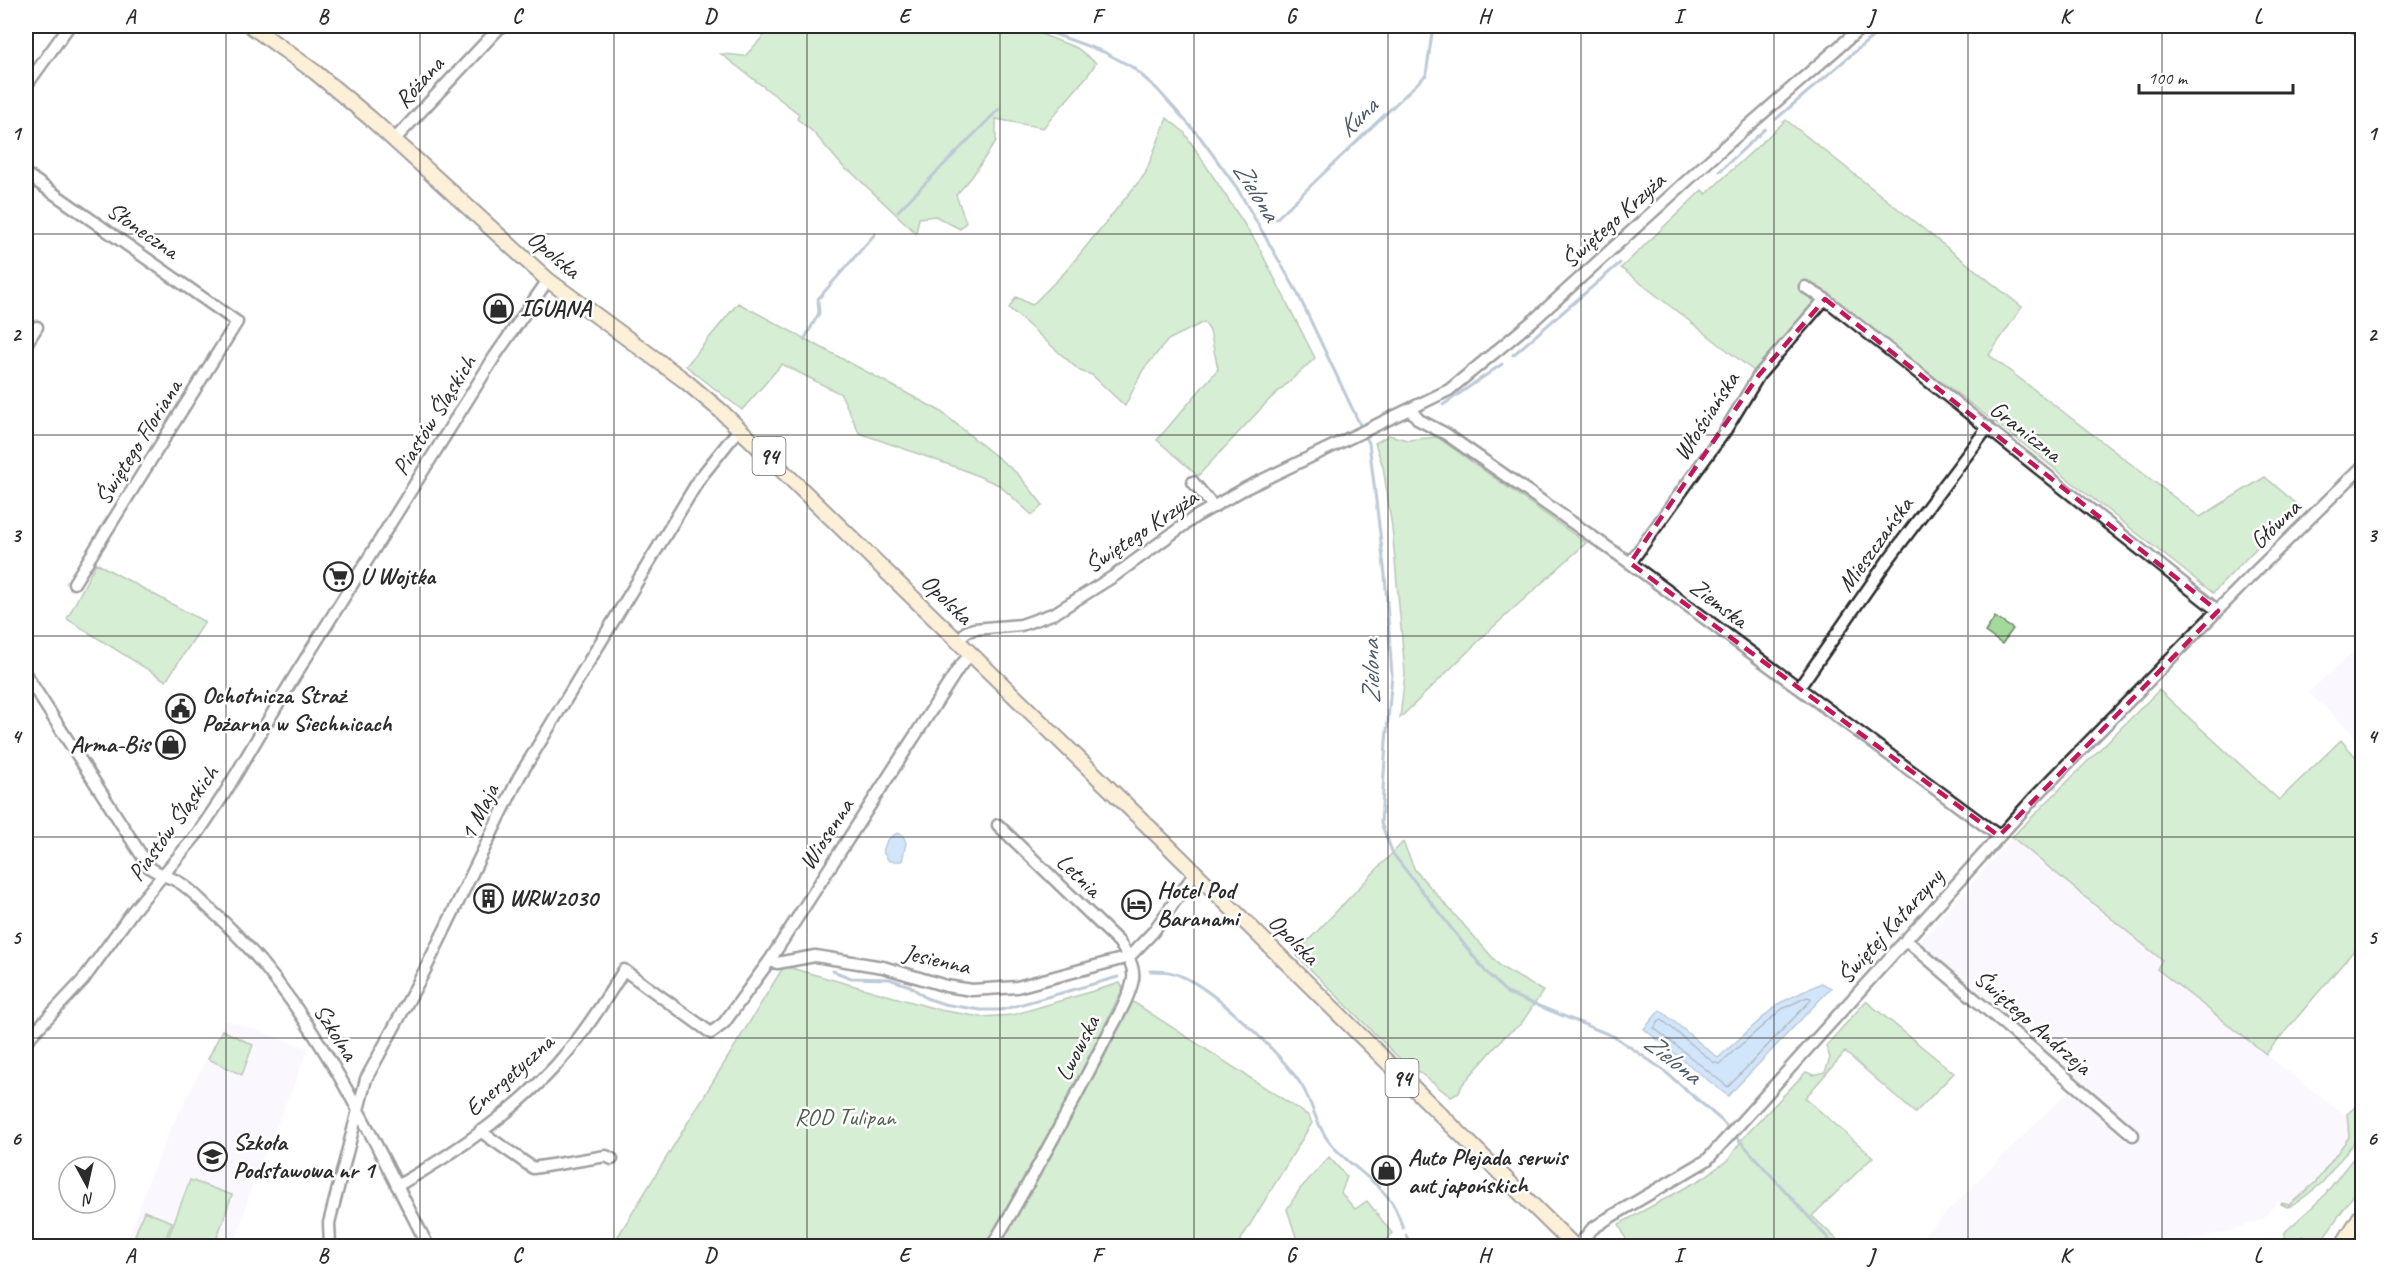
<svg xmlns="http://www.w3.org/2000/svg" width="2388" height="1272" font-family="Caveat,sans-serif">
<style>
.built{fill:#f6eefd}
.green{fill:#a4d99d;stroke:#688264;stroke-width:1.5}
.water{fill:#9bc7f5;stroke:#6e89a4;stroke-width:1.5}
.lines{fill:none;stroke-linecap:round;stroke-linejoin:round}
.shore{stroke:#58697c;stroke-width:1.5}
.stream{stroke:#6e89a4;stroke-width:3}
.minor-casing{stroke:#2b2b2b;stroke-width:15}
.major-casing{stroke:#2b2b2b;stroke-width:18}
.minor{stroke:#fff;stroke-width:10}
.major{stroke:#fbddab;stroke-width:14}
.marked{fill:none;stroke:#c2185b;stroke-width:4.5;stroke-dasharray:12 8;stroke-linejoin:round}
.grid{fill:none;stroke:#2b2b2b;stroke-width:1.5;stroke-opacity:0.55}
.labels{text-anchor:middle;stroke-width:5;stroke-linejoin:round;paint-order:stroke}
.shield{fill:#fff;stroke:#6b6b6b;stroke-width:1.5}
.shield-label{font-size:22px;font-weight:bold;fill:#2b2b2b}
.street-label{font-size:24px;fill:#2b2b2b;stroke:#fff}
.poi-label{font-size:24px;font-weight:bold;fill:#2b2b2b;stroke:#fff;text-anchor:start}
.park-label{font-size:24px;fill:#4f5f4d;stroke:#fff}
.water-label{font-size:26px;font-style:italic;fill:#4d5a68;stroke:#fff}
.neatline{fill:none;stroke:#2b2b2b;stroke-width:2}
.grid-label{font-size:20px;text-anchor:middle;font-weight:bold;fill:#2b2b2b}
</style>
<rect width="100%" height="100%" fill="#fff"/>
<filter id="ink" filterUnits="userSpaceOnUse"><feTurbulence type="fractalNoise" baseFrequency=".0167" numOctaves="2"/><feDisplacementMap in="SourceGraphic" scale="12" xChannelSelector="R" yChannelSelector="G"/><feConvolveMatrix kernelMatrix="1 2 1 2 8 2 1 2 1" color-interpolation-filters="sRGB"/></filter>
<g filter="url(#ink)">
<!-- built -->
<path class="built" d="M2362 644V743L2308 692Z
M2012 837 2163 960 2157 970 2347 1117 2349 1137 2316 1182 2288 1205 2278 1201 2263 1219 2230 1231 2158 1246H1913L2069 1090 2127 1141 2136 1131 1918 944Z
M226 1020 309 1048 252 1185 235 1246H126L148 1182 170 1130Z"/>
<!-- green -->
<path class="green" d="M773 26H1020L1077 48 1096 63 1088 75 1043 128 996 119V141L971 178 956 195 966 222 960 229 935 216 919 218 916 233 850 171 846 170 813 132 797 119 799 114 721 54 745 56Z
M1167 118 1184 132 1256 242 1315 358 1269 400 1198 476 1157 440 1218 369 1210 331 1204 322 1168 340 1143 370 1125 406 1092 375 1080 371 1009 308 1016 297 1032 305 1066 271 1145 174Z
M1786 120 2022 307 1989 355 2200 517 2265 477 2298 505 2213 593 2003 428 1812 285 1815 301 1759 375 1621 268 1702 190 1706 194Z
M738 303 940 411 1018 474 1043 505 1032 515 999 485 964 470 859 433 841 394 782 364 742 410 686 366Z
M1389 435 1407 440 1437 437 1586 543 1490 630 1400 718 1405 673 1392 527 1383 467 1375 443Z
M96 563 205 622 166 681 67 619Z
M1995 617 2013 629 2002 644 1985 632Z
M2159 690 2279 800 2341 740 2362 764V941L2266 1054 2157 969 2162 960 2012 837Z
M1403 842 1415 870 1501 967 1543 991 1521 1024 1506 1035 1462 1085 1459 1093 1451 1097 1419 1072 1403 1062 1297 956 1304 945Z
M784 966 940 1010 981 1017 1013 1015 1120 983 1123 988 1057 1121 985 1246H612Z
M1130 1000 1309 1116 1312 1123 1237 1246H999L1105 1056Z
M1866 1001 1954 1073 1915 1113 1845 1052 1805 1098 1873 1157 1812 1216 1844 1246H1629L1619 1224 1703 1178 1729 1159 1743 1138 1806 1072 1814 1075 1825 1072 1830 1058 1826 1046Z
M222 1030 253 1045 242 1075 208 1059Z
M2355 1107 2362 1114V1132L2322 1183 2294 1205 2287 1207 2281 1204 2282 1203 2289 1205 2316 1182 2349 1137 2347 1114Z
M2362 1147V1183L2321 1241 2302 1236V1246H2284L2285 1232 2322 1198Z
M1329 1157 1347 1177 1341 1193 1355 1209 1367 1201 1392 1233 1383 1246H1299L1287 1209 1300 1189Z
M190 1180 232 1195 214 1246H165Z
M144 1211 172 1222 163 1246H131Z"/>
<!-- water -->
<path class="water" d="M897 833 903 835 906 843 902 861H889L883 852 887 840Z
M1821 983 1831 988 1728 1096 1644 1029 1660 1010 1718 1058 1778 1004Z"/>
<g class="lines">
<!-- shore -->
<path class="shore" d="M1807 997 1811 998 1810 1001 1728 1087 1654 1028 1659 1021 1662 1020 1713 1062 1719 1064 1782 1009Z"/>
<!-- stream -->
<path class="stream" d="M1032 26 1104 52 1132 67 1157 89 1200 137 1237 188 1296 290 1362 429
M1776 119 1885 26
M1720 171 1765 129
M898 211 999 109
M1276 219 1426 75 1433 26
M804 340 819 313 818 299 875 234
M1513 355 1620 263
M1443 405 1502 364
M1365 435 1369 443 1385 575 1392 675 1386 742 1381 823 1393 854 1485 971 1507 993 1615 1037 1662 1069 1721 1120 1835 1246
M833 971 851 978 889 979 910 986 926 998 944 1004 980 1010H1001L1118 977
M1150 971C1162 971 1171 971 1181 976 1214 989 1283 1056 1302 1086 1313 1104 1316 1126 1330 1143 1346 1163 1381 1184 1392 1203 1397 1210 1400 1220 1403 1228
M1406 1235 1411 1246"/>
<defs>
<path id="minor" d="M2354 26 2362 32
M26 86 69 26
M394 140 501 26
M26 174 237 322 74 583
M1805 287 1825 299 2218 611
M26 344 37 327
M1410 409 1419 420 1446 434 1630 563 1999 836
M1193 482 1214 507
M1630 563 1725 431 1759 375 1825 299
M958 641 966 632 974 629 1021 625 1055 613 1114 576 1195 517 1246 488 1449 390 1535 319 1723 148 1863 26
M26 675 149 867C158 874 167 876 177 881 190 888 201 901 212 911 312 1001 367 1129 428 1246
M1799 688 1888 560 1988 427
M1906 940 2133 1135
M770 960 777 963 815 956 883 967 946 986 972 990 1017 987 1129 957 1153 932 1195 873
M26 1041 83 980 133 911 198 833 223 796 291 682 495 356 548 280
M480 1131 533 1168 606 1156 612 1159
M397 1186C457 1152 526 1104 569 1050 590 1025 607 997 624 970L711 1033 724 1023 770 960 960 666 971 654
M330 1246 329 1223 366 1079 425 970 519 777 700 478 740 428
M992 1246C1030 1182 1066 1116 1100 1050 1110 1029 1129 1001 1133 979 1135 966 1126 953 1119 942L998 825
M1578 1246 1592 1229 1607 1219 1707 1160 2034 798 2255 572 2362 467"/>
<path id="major" d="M251 26 315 72 370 118 548 280 684 380 721 411 1151 829 1574 1246
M2342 1246 2362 1214
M2362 1246V1245"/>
</defs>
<!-- minor casing -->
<use href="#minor" class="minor-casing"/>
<!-- major casing -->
<use href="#major" class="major-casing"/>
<!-- minor -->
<use href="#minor" class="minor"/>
<!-- major -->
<use href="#major" class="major"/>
</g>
</g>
<!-- marked area -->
<path d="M0 0H2388V1272H0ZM1825 299 2218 611 1999 836 1630 563 1759 375Z" fill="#fff" fill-opacity=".55" fill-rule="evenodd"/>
<path class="marked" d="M1825 299 2218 611 1999 836 1630 563 1759 375Z"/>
<!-- grid -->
<path class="grid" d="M226 26V1246M420 26V1246M614 26V1246M807 26V1246M1000 26V1246M1194 26V1246M1388 26V1246M1581 26V1246M1774 26V1246M1968 26V1246M2162 26V1246M26 234H2362M26 435H2362M26 636H2362M26 837H2362M26 1038H2362"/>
<!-- icons -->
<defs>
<symbol id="shop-ring" viewBox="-11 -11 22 22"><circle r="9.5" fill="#fff" stroke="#2b2b2b" stroke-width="1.5"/><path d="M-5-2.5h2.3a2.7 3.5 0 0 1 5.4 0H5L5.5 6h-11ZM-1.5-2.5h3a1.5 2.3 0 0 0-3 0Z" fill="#2b2b2b"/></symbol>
<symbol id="supermarket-ring" viewBox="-11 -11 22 22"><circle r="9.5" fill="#fff" stroke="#2b2b2b" stroke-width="1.5"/><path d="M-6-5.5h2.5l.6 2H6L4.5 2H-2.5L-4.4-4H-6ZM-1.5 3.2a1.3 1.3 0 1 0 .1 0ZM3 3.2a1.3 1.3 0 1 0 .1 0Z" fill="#2b2b2b"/></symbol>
<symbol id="civic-ring" viewBox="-11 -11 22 22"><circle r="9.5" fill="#fff" stroke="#2b2b2b" stroke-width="1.5"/><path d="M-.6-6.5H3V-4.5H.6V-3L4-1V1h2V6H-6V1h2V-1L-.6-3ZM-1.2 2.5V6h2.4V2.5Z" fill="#2b2b2b"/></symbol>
<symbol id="building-ring" viewBox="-11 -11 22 22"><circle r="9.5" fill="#fff" stroke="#2b2b2b" stroke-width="1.5"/><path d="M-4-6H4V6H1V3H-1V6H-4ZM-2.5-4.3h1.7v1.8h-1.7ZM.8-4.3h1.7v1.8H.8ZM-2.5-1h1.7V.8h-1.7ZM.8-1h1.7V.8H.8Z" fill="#2b2b2b"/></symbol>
<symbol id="hotel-ring" viewBox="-11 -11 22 22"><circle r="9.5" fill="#fff" stroke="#2b2b2b" stroke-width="1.5"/><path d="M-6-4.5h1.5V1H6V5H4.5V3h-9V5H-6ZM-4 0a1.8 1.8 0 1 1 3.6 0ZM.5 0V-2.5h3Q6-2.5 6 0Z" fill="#2b2b2b"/></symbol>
<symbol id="school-ring" viewBox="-11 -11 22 22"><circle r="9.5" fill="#fff" stroke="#2b2b2b" stroke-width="1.5"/><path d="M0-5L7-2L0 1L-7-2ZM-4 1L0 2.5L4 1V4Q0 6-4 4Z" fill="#2b2b2b"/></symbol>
</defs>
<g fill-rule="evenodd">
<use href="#shop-ring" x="482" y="292" width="33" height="33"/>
<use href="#supermarket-ring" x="322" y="560" width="33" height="33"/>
<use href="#civic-ring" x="164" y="692" width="33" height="33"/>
<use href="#shop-ring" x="154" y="728" width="33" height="33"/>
<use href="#building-ring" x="472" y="882" width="33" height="33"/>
<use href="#hotel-ring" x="1120" y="888" width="33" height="33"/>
<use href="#school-ring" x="196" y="1140" width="33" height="33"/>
<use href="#shop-ring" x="1370" y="1154" width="33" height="33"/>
</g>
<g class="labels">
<!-- shield labels -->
<g class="shield">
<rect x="752.5" y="437" width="33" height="38" rx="4.5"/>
<rect x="1385.5" y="1059" width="33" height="38" rx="4.5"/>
</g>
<g class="shield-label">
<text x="769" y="464">94</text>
<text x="1402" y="1086">94</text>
</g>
<!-- street labels -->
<g class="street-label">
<text transform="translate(419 82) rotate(-48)" y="8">Różana</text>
<text transform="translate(1613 220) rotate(-42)" y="8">Świętego Krzyża</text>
<text transform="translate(143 230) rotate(35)" y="8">Słoneczna</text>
<text transform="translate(554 254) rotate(40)" y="8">Opolska</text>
<text transform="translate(434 415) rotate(-58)" y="8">Piastów Śląskich</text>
<text transform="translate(1706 416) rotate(-57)" y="8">Włościańska</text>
<text transform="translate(2026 431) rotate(38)" y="8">Graniczna</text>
<text transform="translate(138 442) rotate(-58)" y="8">Świętego Floriana</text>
<text transform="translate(2275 524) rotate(-44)" y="8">Główna</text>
<text transform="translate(1141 531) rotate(-34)" y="8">Świętego Krzyża</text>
<text transform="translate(1875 544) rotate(-54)" y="8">Mieszczańska</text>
<text transform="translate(947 599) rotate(44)" y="8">Opolska</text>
<text transform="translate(1719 603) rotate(37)" y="8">Ziemska</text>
<text transform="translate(479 812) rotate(-64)" y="8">1 Maja</text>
<text transform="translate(173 823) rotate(-54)" y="8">Piastów Śląskich</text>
<text transform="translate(826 834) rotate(-57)" y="8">Wiosenna</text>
<text transform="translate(1079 875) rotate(44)" y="8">Letnia</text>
<text transform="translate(1890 926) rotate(-48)" y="8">Świętej Katarzyny</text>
<text transform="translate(1294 939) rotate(45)" y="8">Opolska</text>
<text transform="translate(937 959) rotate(13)" y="8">Jesienna</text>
<text transform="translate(2033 1022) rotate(41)" y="8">Świętego Andrzeja</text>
<text transform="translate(336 1032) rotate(58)" y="8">Szkolna</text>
<text transform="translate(1077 1048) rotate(-63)" y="8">Lwowska</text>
<text transform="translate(509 1075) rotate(-42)" y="8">Energetyczna</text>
</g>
<!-- poi labels -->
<g class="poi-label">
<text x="520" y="316">IGUANA</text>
<text x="360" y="584">U Wojtka</text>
<text x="202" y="703">Ochotnicza Straż<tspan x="202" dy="28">Pożarna w Siechnicach</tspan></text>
<text x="150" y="752" text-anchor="end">Arma-Bis</text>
<text x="1157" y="898">Hotel Pod<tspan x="1157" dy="28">Baranami</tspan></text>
<text x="509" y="906">WRW2030</text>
<text x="233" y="1150">Szkoła<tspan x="233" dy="28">Podstawowa nr 1</tspan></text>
<text x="1408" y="1165">Auto Plejada serwis<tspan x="1408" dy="28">aut japońskich</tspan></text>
</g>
<!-- park labels -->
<g class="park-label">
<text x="845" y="1125">ROD Tulipan</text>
</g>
<!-- water labels -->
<g class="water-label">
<text transform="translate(1357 117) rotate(-44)" y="9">Kuna</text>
<text transform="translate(1257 191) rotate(58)" y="9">Zielona</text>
<text transform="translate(1370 672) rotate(-91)" y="9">Zielona</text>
<text transform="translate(1673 1058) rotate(38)" y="9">Zielona</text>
</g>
</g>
<!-- margin -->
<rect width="2388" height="1272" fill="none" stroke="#fff" stroke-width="66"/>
<!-- north arrow -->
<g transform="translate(87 1185) rotate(172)"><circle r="28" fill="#ffffff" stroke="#aaaaaa" stroke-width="1.5"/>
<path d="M0-4.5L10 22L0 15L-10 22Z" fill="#2b2b2b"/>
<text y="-9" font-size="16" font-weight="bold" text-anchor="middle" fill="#2b2b2b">N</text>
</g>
<!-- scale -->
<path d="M2139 84v9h154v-9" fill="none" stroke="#2b2b2b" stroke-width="3"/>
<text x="2148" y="84" font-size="18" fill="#2b2b2b" stroke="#ffffff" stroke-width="4.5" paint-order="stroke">100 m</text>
<rect x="33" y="33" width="2322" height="1206" class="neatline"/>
<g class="grid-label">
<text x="130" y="23">A</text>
<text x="323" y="23">B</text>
<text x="517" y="23">C</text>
<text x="710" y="23">D</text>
<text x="904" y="23">E</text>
<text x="1097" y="23">F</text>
<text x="1291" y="23">G</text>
<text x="1484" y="23">H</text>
<text x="1678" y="23">I</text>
<text x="1871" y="23">J</text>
<text x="2065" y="23">K</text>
<text x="2258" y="23">L</text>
<text x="16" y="140">1</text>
<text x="2372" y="140">1</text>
<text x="16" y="341">2</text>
<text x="2372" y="341">2</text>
<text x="16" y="542">3</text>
<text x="2372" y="542">3</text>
<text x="16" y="743">4</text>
<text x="2372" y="743">4</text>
<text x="16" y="944">5</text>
<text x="2372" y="944">5</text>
<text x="16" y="1145">6</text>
<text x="2372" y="1145">6</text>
<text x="130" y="1262">A</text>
<text x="323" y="1262">B</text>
<text x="517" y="1262">C</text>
<text x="710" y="1262">D</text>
<text x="904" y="1262">E</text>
<text x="1097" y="1262">F</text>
<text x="1291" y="1262">G</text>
<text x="1484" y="1262">H</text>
<text x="1678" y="1262">I</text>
<text x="1871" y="1262">J</text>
<text x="2065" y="1262">K</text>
<text x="2258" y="1262">L</text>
</g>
</svg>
